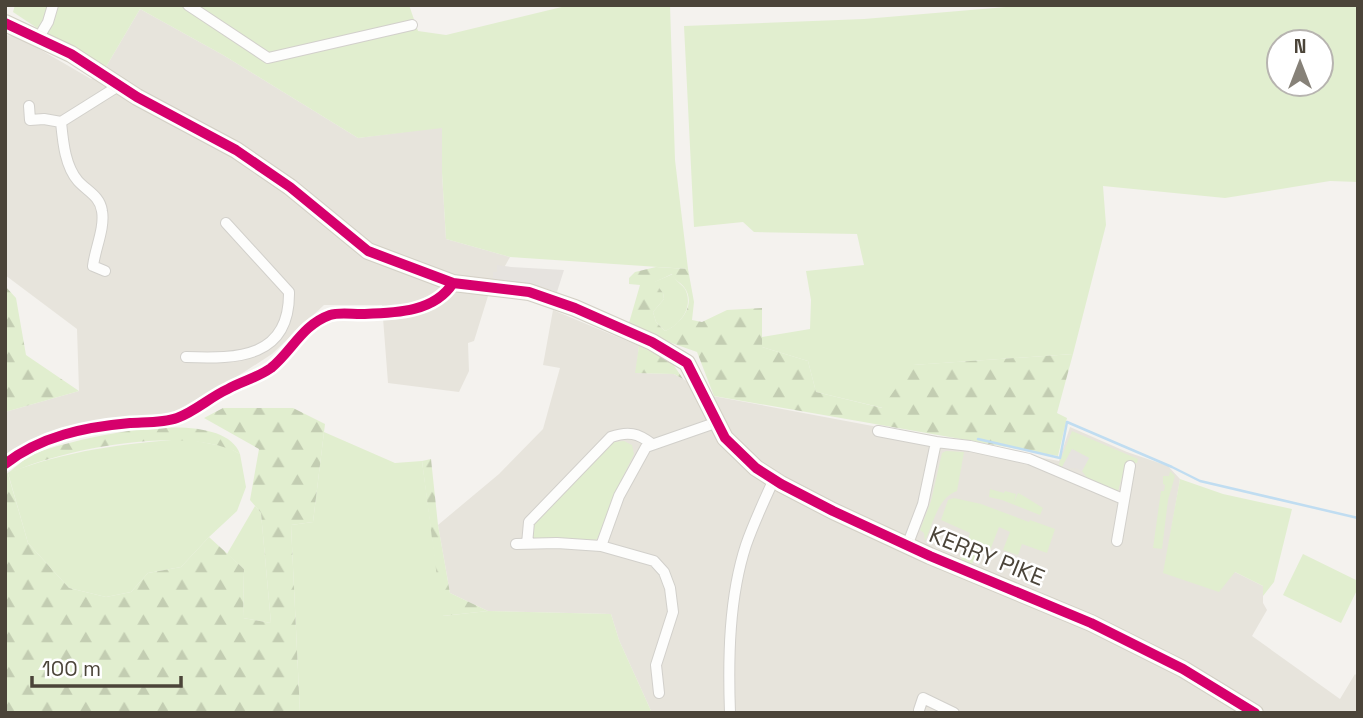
<svg xmlns="http://www.w3.org/2000/svg" width="1363" height="718" font-family="'Space Grotesk',sans-serif">
<style>
.residential{fill:#e7e4dc}
.grass{fill:#e1eecf;fill-rule:evenodd}
.forest{fill:url(#forest-firs);fill-rule:evenodd}
.parking{fill:#e6e3df}
.lines{fill:none;stroke-linecap:round;stroke-linejoin:round}
.stream{stroke:#c0ddf1;stroke-width:2.5}
.street-casing{stroke:#d2d0cb;stroke-width:12}
.secondary-casing{stroke:#d3cfc5;stroke-width:18}
.street{stroke:#fdfdfc;stroke-width:10}
.secondary{stroke:#f7f6f1;stroke-width:16}
.cycleway-casing{stroke:#fff;stroke-width:15}
.cycleway{stroke:#d6006c;stroke-width:10}
.labels{text-anchor:middle;stroke-width:5;stroke-linejoin:round;paint-order:stroke}
.street-label{font-size:23px;fill:#4b4439;stroke:#fff}
</style>
<defs>
<pattern id="forest-firs" width="22" height="20" patternUnits="userSpaceOnUse" patternTransform="scale(1.75)"><rect width="22" height="20" fill="#e1eecf"/><path d="M5 1l3.5 6h-7zM16 11l3.5 6h-7z" fill="#c3cdb2"/></pattern>
</defs>
<rect width="100%" height="100%" fill="#f4f2ee"/>
<!-- residential -->
<path class="residential" d="M140 9 223 55 358 138 442 127V173L446 239 510 257 488 296 474 341 468 343 469 371 459 392 388 383 382 305H324L272 354 173 418 91 427 5 455V412L79 391 77 329 5 275V35L17 36 91 79 103 72Z
M553 310 639 346 636 373 674 374 713 396 1059 461 1070 427 1127 452 1168 466 1180 479 1164 573 1235 572 1263 586V603L1267 610 1252 636 1340 699 1355 674 1358 677V713H652L619 640 611 614 488 611 450 593 438 525 499 474 543 429 560 368 543 365Z"/>
<!-- grass -->
<path class="grass" d="M15 5H409L418 31 446 35 570 5H670L675 160 688 269 510 257 446 239 442 173V128L358 138 223 55 140 9 103 72 13 12Z
M1029 5H1358V182L1330 181 1225 198 1103 186 1106 225 1073 354 913 365 883 408 816 392 808 361 762 347V337L810 329 811 300 806 271 864 265 857 234 754 232 743 222 694 227 684 26 864 19ZM1279 42H1321V84H1279Z
M673 274C675 282 683 284 686 291 693 308 680 325 665 331L656 322 653 312 664 299 663 293 654 282Z
M1072 431 1138 459 1137 463H1126L1118 491 1114 492 1090 482 1082 471 1089 458 1072 449 1062 467 1058 466Z
M324 432 395 463 422 461 443 616 488 611 611 614 619 640 652 713H300L291 525 313 522Z
M186 439 227 447 240 454 246 487 237 511 209 537 181 567 148 573 131 592 106 597 69 588 28 543 8 473C65 451 125 443 186 439Z
M624 441 632 445 634 454 611 501 603 527 597 539 587 543 533 540 530 529 605 448 614 442Z
M946 451 964 452 957 491C938 497 933 524 925 541L924 533 920 530 931 501 942 453Z
M1170 471 1175 476 1168 500 1162 549 1153 548 1161 491H1164L1165 485 1163 484V476H1169Z
M1180 479 1223 494 1292 509 1274 582 1263 596V586L1235 572 1219 592 1163 573Z
M990 489 1004 493 1005 491 1016 494 1014 502 1018 493 1022 495 1043 508 1040 515 1002 500 989 497Z
M954 498 981 504 1029 522 1030 520 1055 529 1047 553 1022 544 1018 555 1003 550 1010 532 999 527 989 553 979 550 971 566 960 561 970 533 941 520 948 500Z
M255 506 261 513 271 623 243 618 244 569 227 554Z
M1303 554 1358 581V588L1341 623 1283 595Z"/>
<!-- forest -->
<path class="forest" d="M656 267 688 269 694 302 692 320 702 322 727 310 762 308V347L808 361 816 392 882 408 912 365 1073 354 1057 413 1067 418 1058 456 714 396 697 352 632 329 629 323 640 285 629 284V278L635 272ZM672 274C675 281 680 282 684 287 697 304 681 324 665 331L656 322 653 312 664 299 663 293 655 282Z
M5 286 16 298 26 355 79 391 5 412Z
M639 346 671 361 683 379 674 374 635 373Z
M223 408H293L325 424 313 522 291 525 300 713H5V475L8 473C16 467 25 458 34 454 72 439 221 403 240 454 187 424 61 449 8 474L28 543 69 588 106 597 131 592 148 573 181 567 209 537 244 569 243 618 271 623 261 513 250 500 259 449 204 418Z
M431 459 438 525 450 593 488 611 442 616 422 461Z"/>
<!-- parking -->
<path class="parking" d="M497 265 511 267 564 270 557 292 534 285 493 279V272H497Z
M1072 449 1089 458 1082 471 1076 468 1061 469Z"/>
<g class="lines">
<!-- stream -->
<path class="stream" d="M978 439 1060 458 1067 422 1172 467 1200 481 1358 518"/>
<defs>
<path id="street" d="M188 5 268 58 412 25
M39 37 48 22 53 5
M29 106 30 120 44 119 61 122
M105 271 93 266C95 249 105 228 102 211 100 196 87 191 78 181 65 166 63 142 61 122L120 85
M186 357C238 359 290 358 289 292L226 223
M878 431 936 442 970 446 1029 459 1123 499
M5 464C41 436 85 427 130 423 144 422 163 423 177 418 196 411 210 397 228 389 242 381 257 378 271 368 292 351 302 325 330 315 339 312 351 314 361 314 394 313 434 313 453 283
M1117 541 1130 466
M516 544 557 543 601 546
M527 544 529 522 611 437C628 431 638 433 652 444
M907 546 923 504 936 442
M659 693 656 665 673 612 670 588 664 572 654 561 601 546 619 496 646 447 715 423
M919 710 923 698 954 713
M730 713C728 658 729 597 746 545 754 522 764 501 774 479"/>
<path id="secondary" d="M5 23 71 54 137 97 236 150 290 187 368 251 453 283 529 292 575 308 652 342 687 363 725 438 756 468 781 484 833 511 930 556 1091 623 1183 669 1255 713"/>
</defs>
<!-- street casing -->
<use href="#street" class="street-casing"/>
<!-- secondary casing -->
<use href="#secondary" class="secondary-casing"/>
<!-- street -->
<use href="#street" class="street"/>
<!-- secondary -->
<use href="#secondary" class="secondary"/>
<defs>
<path id="cycleway" d="M5 23 71 54 137 97 236 150 290 187 368 251 453 283 529 292 575 308 652 342 687 363 725 438 756 468 781 484 833 511 930 556 1091 623 1183 669 1255 713
M5 464C41 436 85 427 130 423 144 422 163 423 177 418 196 411 210 397 228 389 242 381 257 378 271 368 292 351 302 325 330 315 339 312 351 314 361 314 394 313 434 313 453 283"/>
</defs>
<!-- cycleway casing -->
<use href="#cycleway" class="cycleway-casing"/>
<!-- cycleway -->
<use href="#cycleway" class="cycleway"/>
</g>
<g class="labels">
<!-- street labels -->
<g class="street-label">
<text transform="translate(987 556) rotate(22)" y="8">KERRY PIKE</text>
</g>
</g>
<!-- border -->
<rect width="1363" height="718" fill="none" stroke="#4b4439" stroke-width="14"/>
<!-- north arrow -->
<g transform="translate(1300 63)"><circle r="33" fill="#ffffff" stroke="#b7b4b0" stroke-width="2"/>
<path d="M0-5L12 26L0 18L-12 26Z" fill="#868178"/>
<text y="-10" font-size="19" font-weight="bold" text-anchor="middle" fill="#4b4439">N</text>
</g>
<!-- scale -->
<path d="M32 676v10h149v-10" fill="none" stroke="#4b4439" stroke-width="3.5"/>
<text x="42" y="676" font-size="21" fill="#4b4439" stroke="#ffffff" stroke-width="5" paint-order="stroke">100 m</text>
</svg>
